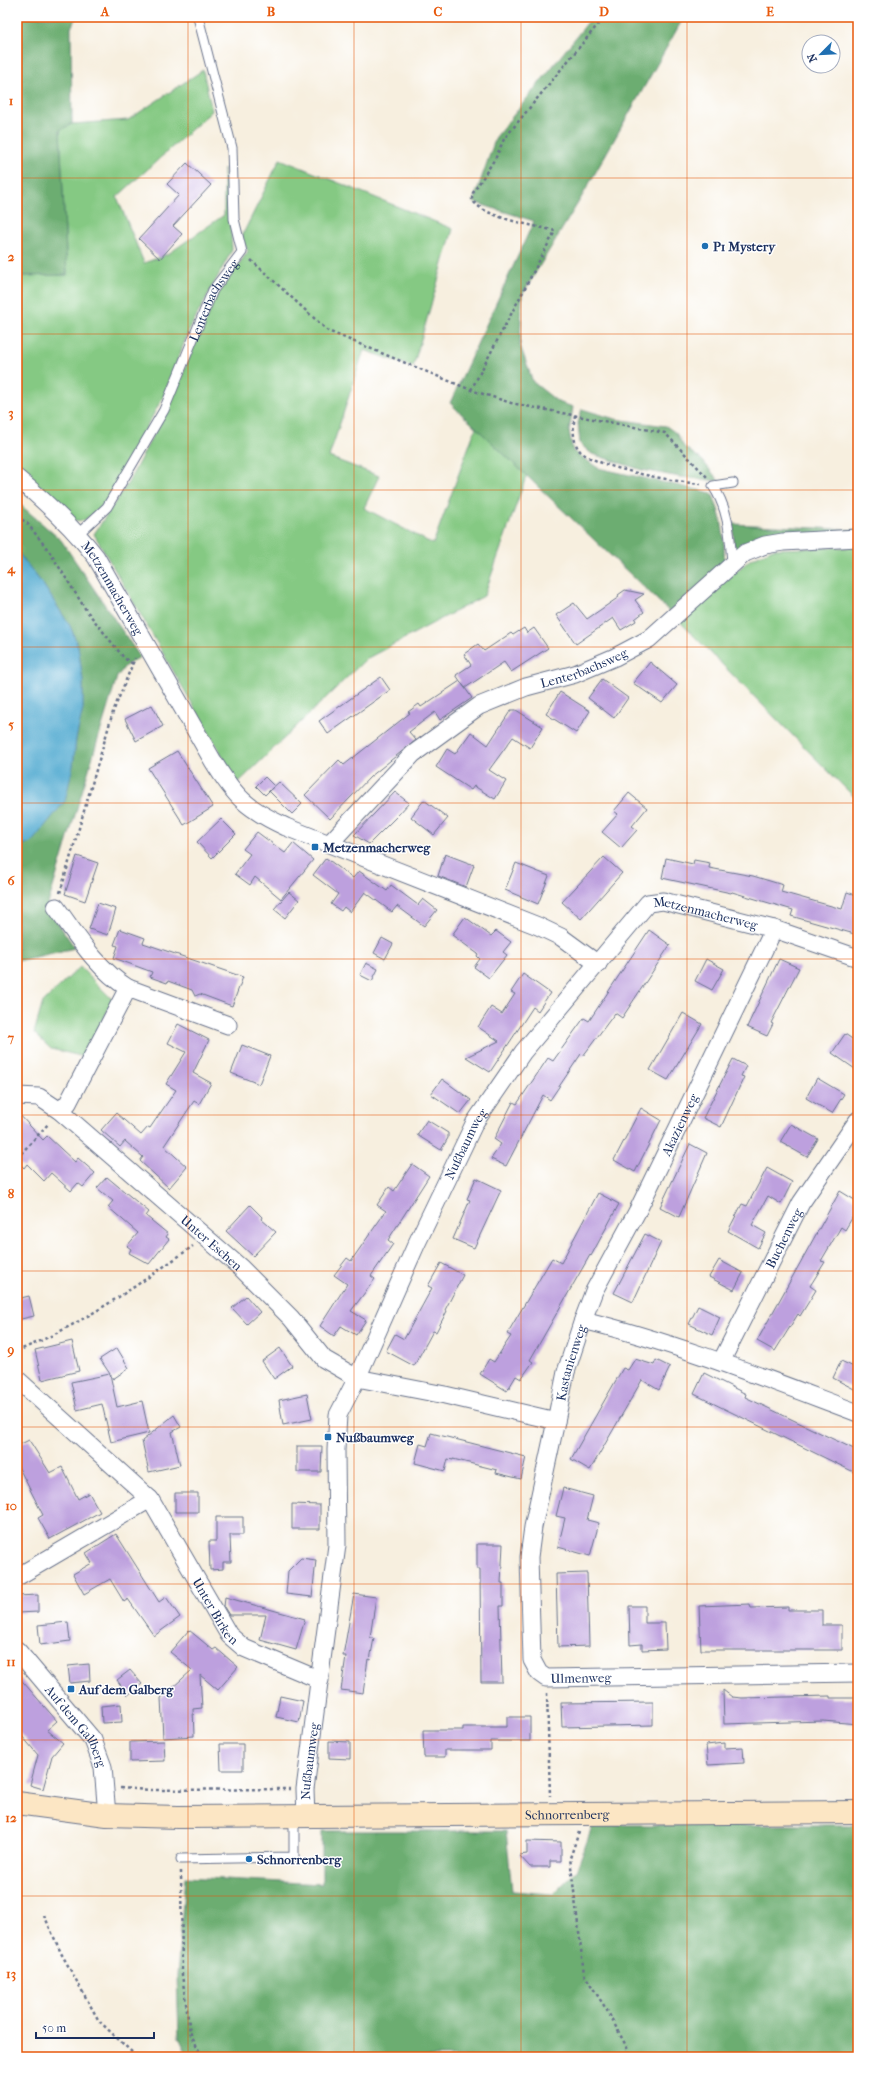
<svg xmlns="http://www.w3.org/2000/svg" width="875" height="2074" font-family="'IM FELL French Canon',serif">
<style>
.green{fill:#85c983;stroke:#507c70}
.forest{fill:#6cad71;stroke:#446e68}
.water{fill:#54acd1;stroke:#386e98}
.building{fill:#bda0de}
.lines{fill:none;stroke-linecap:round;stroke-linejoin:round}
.service-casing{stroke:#68728b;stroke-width:11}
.minor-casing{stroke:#68728b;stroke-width:19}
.secondary-casing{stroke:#68728b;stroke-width:24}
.path{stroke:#68728b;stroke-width:2.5;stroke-dasharray:3 3;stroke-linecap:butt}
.service{stroke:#fff;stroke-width:9}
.minor{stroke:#fff;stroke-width:17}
.secondary{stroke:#fce6c4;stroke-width:22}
.grid{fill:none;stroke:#e8590c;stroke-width:1;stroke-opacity:0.55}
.poi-dot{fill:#1f6fb2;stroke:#fff;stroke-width:1.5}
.labels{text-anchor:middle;stroke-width:3;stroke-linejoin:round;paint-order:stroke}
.poi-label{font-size:13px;font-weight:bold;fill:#1b2f5e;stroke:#fff;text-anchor:start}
.street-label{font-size:13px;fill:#1b2f5e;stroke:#fff}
.neatline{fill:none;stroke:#e8590c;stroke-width:1.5}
.grid-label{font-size:13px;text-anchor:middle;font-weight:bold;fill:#e8590c}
</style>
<rect width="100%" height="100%" fill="#fff"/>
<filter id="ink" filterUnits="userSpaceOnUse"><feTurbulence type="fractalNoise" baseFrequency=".025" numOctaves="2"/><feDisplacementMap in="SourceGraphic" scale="8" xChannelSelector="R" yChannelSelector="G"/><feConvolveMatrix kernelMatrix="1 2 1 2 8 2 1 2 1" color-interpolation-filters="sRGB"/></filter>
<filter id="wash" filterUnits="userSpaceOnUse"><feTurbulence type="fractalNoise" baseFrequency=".012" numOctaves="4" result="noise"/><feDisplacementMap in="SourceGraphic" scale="16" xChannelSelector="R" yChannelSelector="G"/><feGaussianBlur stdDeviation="0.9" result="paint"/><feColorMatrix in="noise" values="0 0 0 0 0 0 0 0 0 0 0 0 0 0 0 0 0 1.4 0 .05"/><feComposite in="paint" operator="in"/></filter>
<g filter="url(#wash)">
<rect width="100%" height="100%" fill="#f7efdf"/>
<!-- green -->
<path class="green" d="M203 70 212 111 117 197 144 263 168 254 224 215V168L230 210 232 250 189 330 164 395 111 493 99 510 83 521 74 520 44 491 17 469V276L67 275 60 129 72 124 128 120Z
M280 159 453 229 413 367 364 350 329 457 379 476 364 508 433 544 476 427 527 474 484 596 366 659 238 783 94 534 128 483 175 393 211 304 248 251 241 238Z
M858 547V801L678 620 751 559 773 549Z
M80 967 113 1000 85 1057 51 1049 34 1033 43 1002Z"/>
<!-- forest -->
<path class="forest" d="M17 17H76L71 28 72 124 60 130 67 275 17 276Z
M592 17H684L581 198 522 295 520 345 533 382 558 402 573 407 569 431 573 451 598 468 712 493C723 519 725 536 724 564L670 612 450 403 534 221 473 202 496 137Z
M582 409 615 419 666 426 676 433 684 447 702 460 719 481 680 477 642 470 592 454 580 444 578 423Z
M17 502 61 540 140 657 125 666 117 677 47 907 75 948 17 961V846L31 843 73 766 76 739 83 709V681L78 646 70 626 44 586 17 551Z
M733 524 858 530 734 554Z
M593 1825H858V2057H188L179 2037 177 1976 185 1877 322 1884V1831H506L512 1891 553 1894 576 1871Z"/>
<!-- water -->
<path class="water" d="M17 551 44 586 70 626 78 646 83 681V709L76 739 73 766 65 801 31 843 17 846Z"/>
<g id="blocks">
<!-- building -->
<path class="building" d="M187 163 211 185 173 226 182 234 160 259 139 239 179 195 167 184Z
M625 590 644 594 635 600 644 612 635 619 636 621 621 630 613 618 576 644 556 615 574 603 587 619 619 597 618 595Z
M524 628 527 633 534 628 548 648 511 672 504 662 465 688 456 675 471 665 464 654 478 644 484 651 511 633 513 635Z
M650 662 677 685 662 703 633 683Z
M381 677 390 690 328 734 319 721Z
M602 679 628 698 614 718 588 698Z
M460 681 472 698 440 720 435 712 409 732 416 740 370 777 330 819 305 795 339 760 344 765 410 713 408 712 419 704 421 707Z
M560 692 590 711 576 733 546 714Z
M152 705 163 726 136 741 125 719Z
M511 710H516L543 727 530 748 513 737 489 770 506 781 495 799 474 786 471 790 436 767 447 749 455 754 471 732 488 745Z
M177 751 213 807 184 825 148 768Z
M265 777 274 786 265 795 256 786Z
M279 782 302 804 292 814 269 791Z
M395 792 409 803 398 815 369 844 354 835Z
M629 793 647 808 632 826 637 830 621 848 602 832 618 814 614 811Z
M424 800 448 818 434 835 411 817Z
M221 819 236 834 212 858 197 842Z
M257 832 285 853 293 843 313 860 281 899 255 877 250 885 235 874 250 854 243 849Z
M445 854 474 865 466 887 438 876Z
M77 856 98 863 85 901 65 894Z
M604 857 622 873 581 919 562 902Z
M326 858 353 878 359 871 387 891 391 885 418 905 423 899 437 910 424 926 397 906 392 912 365 892 350 912 344 907 341 911 331 904 338 894 313 875Z
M666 858 693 864 694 860 710 863 709 868 753 876 783 885 781 892 842 909 847 892 858 896V935L791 916 793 910 732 892 731 893 662 878Z
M516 863 549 876 538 904 505 890Z
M289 892 299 900 285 918 274 909Z
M98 903 116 909 108 935 89 929Z
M465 917 491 936 496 931 511 942 503 952 507 955 489 978 474 967 480 959 477 956 478 954 452 935Z
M120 929 145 938 143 943 243 977 232 1006 200 994 195 996 192 990 168 981 167 983 150 977 152 972 114 958 118 946 114 945Z
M649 930 670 945 622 1018 615 1013 583 1056 581 1054 550 1100 543 1095 506 1166 491 1159 501 1144 494 1139 513 1102 517 1104 548 1058 553 1061 584 1018 589 1021Z
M382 938 393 944 385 959 374 953Z
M706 959 724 969 712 990 695 981Z
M779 959 799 968 771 1023 773 1024 767 1036 747 1027Z
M366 963 378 969 372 981 360 975Z
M523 974 550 993 538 1011 533 1007 490 1072 466 1057 499 1041 478 1027 491 1007 502 1014 515 994 511 992Z
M683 1013 702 1024 668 1080 650 1070Z
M178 1024 209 1040 193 1073 211 1083 199 1104 194 1101 164 1146 187 1167 169 1188 140 1161 143 1157 125 1141 120 1147 101 1130 116 1113 141 1135 148 1127 150 1128 176 1090 166 1084 186 1052 168 1043Z
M845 1034 858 1043V1071L832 1053Z
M242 1045 270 1056 259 1084 231 1073Z
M733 1059 746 1066 741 1076 744 1077 721 1127 703 1118Z
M817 1078 844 1094 832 1113 806 1098Z
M442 1079 471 1100 460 1114 431 1094Z
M641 1108 661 1120 635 1172 614 1160Z
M17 1112 43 1140 47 1136 75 1162 78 1158 95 1173 83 1187 78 1183 71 1191 51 1173 44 1181 27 1164 24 1168 17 1161Z
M427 1120 448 1133V1138L441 1150 417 1135Z
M791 1124 818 1139 807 1157 780 1142Z
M690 1144 707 1153 679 1217 660 1207Z
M412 1164 429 1176 388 1240 393 1244 371 1276 375 1279 351 1311 366 1320 356 1335 341 1326 334 1336 320 1326 347 1284 334 1275 347 1258 351 1261 386 1211 377 1205 389 1187 394 1191Z
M767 1168 792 1182 781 1204 768 1196 752 1225 766 1233 758 1248 728 1231 742 1204 747 1206Z
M107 1177 149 1212 146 1216 168 1234 166 1237 169 1239 149 1264 129 1253 131 1249 127 1246 138 1233 108 1207 113 1201 97 1188Z
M476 1178 501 1190 474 1248 453 1239 470 1200 467 1199Z
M840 1191 858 1202V1208L845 1230 841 1227 821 1261 825 1262 810 1286 816 1290 800 1316 798 1314 775 1351 757 1341Z
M598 1193 619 1204 591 1256 590 1255 530 1360 533 1362 521 1379 516 1376 507 1391 480 1374 489 1359 494 1362 511 1336 507 1334 552 1258 561 1263Z
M250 1205 262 1217 261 1219 276 1232 253 1256 226 1231Z
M645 1234 661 1242 633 1302 614 1293Z
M719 1260 743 1273 734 1290 709 1277Z
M441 1263 463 1275 445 1310 447 1311 436 1332 433 1331 414 1366 386 1351 395 1334 404 1339 432 1288 428 1286Z
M29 1296 34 1316 17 1320V1299Z
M246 1296 260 1312 247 1324 232 1308Z
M698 1306 720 1317 712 1335 689 1324Z
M72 1341 79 1371 42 1380 35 1350Z
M117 1348 129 1368 113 1379 110 1374 117 1407 142 1401 149 1433 111 1442 102 1404 77 1410 71 1382 110 1374 100 1359Z
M280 1348 292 1366 274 1379 262 1361Z
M635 1359 654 1365 656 1360 670 1367 659 1390 642 1380 590 1470 571 1459 623 1368 628 1370Z
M841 1361 858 1369V1391L833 1378Z
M704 1373 746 1394 745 1397 858 1451V1474L694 1394Z
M307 1394 312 1419 283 1425 279 1400Z
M174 1415 181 1427 172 1432 180 1465 149 1472 142 1441Z
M431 1433 526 1457 521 1479 496 1473 497 1470 453 1459V1460L448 1459 445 1471 415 1463 420 1444 427 1446Z
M29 1440 50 1473 62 1467 78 1499 89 1493 100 1512 50 1539 38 1518 43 1515 17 1464V1446Z
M297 1446H322L321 1472H297Z
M563 1488 593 1496 587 1520 599 1523 590 1556 558 1547 565 1518 556 1516Z
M175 1493H198V1512H175Z
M292 1504 320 1505V1529H292Z
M216 1517H243V1535H230L231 1562H223V1569L210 1570 209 1541H216Z
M116 1534 159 1602 166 1597 180 1617 154 1636 128 1599 124 1602 110 1579 84 1594 73 1574 92 1563 86 1553Z
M477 1544H503L501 1583H503V1606H500L502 1682H481L480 1569H477Z
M301 1558 316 1560 312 1597 286 1594 288 1571Z
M587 1573 589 1646 558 1647 556 1574Z
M354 1594 376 1597 370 1638H374L370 1660 368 1659 363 1693 341 1690 346 1656H343Z
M38 1595V1612L18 1613 17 1596Z
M225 1597 305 1619 296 1650 260 1640 266 1615H229L224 1607Z
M750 1604 751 1608 788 1607V1610H822V1625H842V1650H701L699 1606Z
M629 1606H645V1623H665L666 1649 642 1650V1644L630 1645Z
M68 1622 70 1641 40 1645 38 1625Z
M189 1630 213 1650 216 1648 238 1667 218 1690 200 1675 202 1708 193 1709 194 1736 163 1738 161 1698 192 1670 170 1652Z
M89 1664 90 1681 70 1683 68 1666Z
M130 1670 142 1684 128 1695 117 1680Z
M17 1675 57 1721 47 1730 63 1743 52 1756 43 1789 30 1785 38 1755 17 1730Z
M723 1690 732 1697 742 1698 830 1696V1698H858V1724L823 1721 724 1724Z
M280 1696 303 1701 299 1722 276 1717Z
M653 1702V1725L562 1727 561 1703Z
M121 1704 122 1722 102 1723 101 1706Z
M507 1717H530V1741H491V1750H445V1757H424L423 1730H463V1727H507Z
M164 1741 165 1761 130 1762V1742Z
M329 1741 350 1742V1759L329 1758Z
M725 1743V1748L743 1747 744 1763 708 1765 706 1745Z
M220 1744H243V1770H221Z
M527 1841 561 1842V1861H550V1867H530L519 1855 527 1854Z"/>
</g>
</g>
<g filter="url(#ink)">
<use href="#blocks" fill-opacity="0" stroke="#68728b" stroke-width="1"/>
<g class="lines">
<defs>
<g id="service">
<path id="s1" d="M78 534 107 507 164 410 213 290 242 252 234 219 232 148 198 17"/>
<path d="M732 563C730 536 729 510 713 486L733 483"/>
<path d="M181 1859 294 1857V1818"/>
</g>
<g id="minor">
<path id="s2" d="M17 478C46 502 73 527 96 557L213 761C235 797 247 809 286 827L538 926 561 937 598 964"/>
<path id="s3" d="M330 843 413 754 479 706 526 687 575 674 615 657 649 639 745 553 765 545 783 542 858 538"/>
<path d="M56 907C77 936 97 969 128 988L68 1103 60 1111"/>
<path d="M128 988 228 1025"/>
<path id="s4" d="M17 1096 39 1097 60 1111 241 1268 291 1318 324 1359 357 1378 445 1395 556 1421 566 1372 583 1320C677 1343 767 1379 858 1413"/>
<path id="s5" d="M583 1320 594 1291 638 1210 774 929"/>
<path id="s6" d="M721 1362 801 1203 858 1120"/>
<path id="s7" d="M17 1379 150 1499 229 1635 244 1648 320 1680"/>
<path id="s8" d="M556 1421 533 1527 529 1557 532 1660 539 1673 546 1678 858 1673"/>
<path d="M17 1577 150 1499"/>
<path id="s9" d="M17 1650 93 1740 103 1767 107 1815"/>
<path id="s10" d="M306 1818 305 1789 337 1545 336 1450 338 1415 357 1378 416 1245 475 1122 523 1052 648 903 663 901 774 929 858 958"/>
</g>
<g id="secondary">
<path id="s11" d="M17 1803 107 1815 178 1817 858 1812"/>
</g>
</defs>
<!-- service casing -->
<use href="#service" class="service-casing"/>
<!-- minor casing -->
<use href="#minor" class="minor-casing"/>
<!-- secondary casing -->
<use href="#secondary" class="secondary-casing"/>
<!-- path -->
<path class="path" d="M251 260 328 331 471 390 511 403 665 433 707 477
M471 390 555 231C534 225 482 218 472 199L473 193 496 157 504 139 604 17
M575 415C573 426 572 442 580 451 596 468 676 482 701 484
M17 516 27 523 49 551 86 610 124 658 133 664
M60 893 113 712 135 658
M17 1158 49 1123
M17 1351C80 1326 138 1285 193 1246
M547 1693 550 1796
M120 1788 150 1790 290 1789
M579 1832 570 1858 584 1974 608 2012 632 2057
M181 1871 182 1975 190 2032 202 2057
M44 1915 61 1953 99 2021 137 2057"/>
<!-- service -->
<use href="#service" class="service"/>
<!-- minor -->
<use href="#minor" class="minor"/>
<!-- secondary -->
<use href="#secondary" class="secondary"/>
</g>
</g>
<!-- grid -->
<path class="grid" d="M188 17V2057M354 17V2057M521 17V2057M687 17V2057M17 178H858M17 334H858M17 490H858M17 647H858M17 803H858M17 959H858M17 1115H858M17 1271H858M17 1427H858M17 1584H858M17 1740H858M17 1896H858"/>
<!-- markers -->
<g class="poi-dot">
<circle cx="705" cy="246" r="4"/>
<rect x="311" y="843" width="8" height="8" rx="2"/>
<rect x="324" y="1433" width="8" height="8" rx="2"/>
<rect x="67" y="1685" width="8" height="8" rx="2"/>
<circle cx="249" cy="1859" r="4"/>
</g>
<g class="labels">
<!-- poi labels -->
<g class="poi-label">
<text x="713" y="251">P1 Mystery</text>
<text x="323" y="852">Metzenmacherweg</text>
<text x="336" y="1442">Nußbaumweg</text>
<text x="79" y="1694">Auf dem Galberg</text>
<text x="257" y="1864">Schnorrenberg</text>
</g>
<!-- street labels -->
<g class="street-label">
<text dy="5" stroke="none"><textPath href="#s1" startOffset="273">Lenterbachsweg</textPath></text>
<text dy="5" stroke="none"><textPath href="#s2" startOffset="147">Metzenmacherweg</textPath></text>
<text dy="5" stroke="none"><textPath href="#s3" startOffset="315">Lenterbachsweg</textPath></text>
<text dy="5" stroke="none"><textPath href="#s10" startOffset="1067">Metzenmacherweg</textPath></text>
<text dy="5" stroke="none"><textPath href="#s5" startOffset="218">Akazienweg</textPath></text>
<text dy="5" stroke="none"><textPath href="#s10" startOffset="705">Nußbaumweg</textPath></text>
<text dy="5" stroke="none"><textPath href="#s6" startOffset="139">Buchenweg</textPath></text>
<text dy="5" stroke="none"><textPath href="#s4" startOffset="248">Unter Eschen</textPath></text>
<text dy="5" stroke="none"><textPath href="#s4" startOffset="712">Kastanienweg</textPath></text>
<text dy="5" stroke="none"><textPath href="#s7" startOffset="309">Unter Birken</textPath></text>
<text dy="5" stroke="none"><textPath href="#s8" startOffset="300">Ulmenweg</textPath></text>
<text dy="5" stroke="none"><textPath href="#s9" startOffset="97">Auf dem Gallberg</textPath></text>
<text dy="5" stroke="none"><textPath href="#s10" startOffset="57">Nußbaumweg</textPath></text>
<text dy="5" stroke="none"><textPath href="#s11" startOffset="551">Schnorrenberg</textPath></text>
</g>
</g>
<!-- margin -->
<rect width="875" height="2074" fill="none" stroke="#fff" stroke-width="44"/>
<!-- north arrow -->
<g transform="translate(821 54) rotate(246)"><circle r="19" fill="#ffffff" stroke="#a4acbf"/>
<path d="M0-3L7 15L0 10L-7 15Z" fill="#1f6fb2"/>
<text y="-6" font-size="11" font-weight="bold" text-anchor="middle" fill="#1b2f5e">N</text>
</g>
<!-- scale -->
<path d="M36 2032v6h118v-6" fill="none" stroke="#1b2f5e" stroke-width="2"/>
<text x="42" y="2032" font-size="12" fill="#1b2f5e" stroke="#ffffff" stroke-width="3" paint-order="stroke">50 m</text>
<rect x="22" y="22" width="831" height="2030" class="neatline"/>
<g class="grid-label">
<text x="105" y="16">A</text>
<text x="271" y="16">B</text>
<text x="438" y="16">C</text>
<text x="604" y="16">D</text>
<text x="770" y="16">E</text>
<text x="11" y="105">1</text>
<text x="11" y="261">2</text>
<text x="11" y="417">3</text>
<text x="11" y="573">4</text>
<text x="11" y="729">5</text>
<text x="11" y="885">6</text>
<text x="11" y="1042">7</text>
<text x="11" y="1198">8</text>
<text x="11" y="1354">9</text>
<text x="11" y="1510">10</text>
<text x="11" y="1666">11</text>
<text x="11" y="1822">12</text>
<text x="11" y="1978">13</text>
</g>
</svg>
